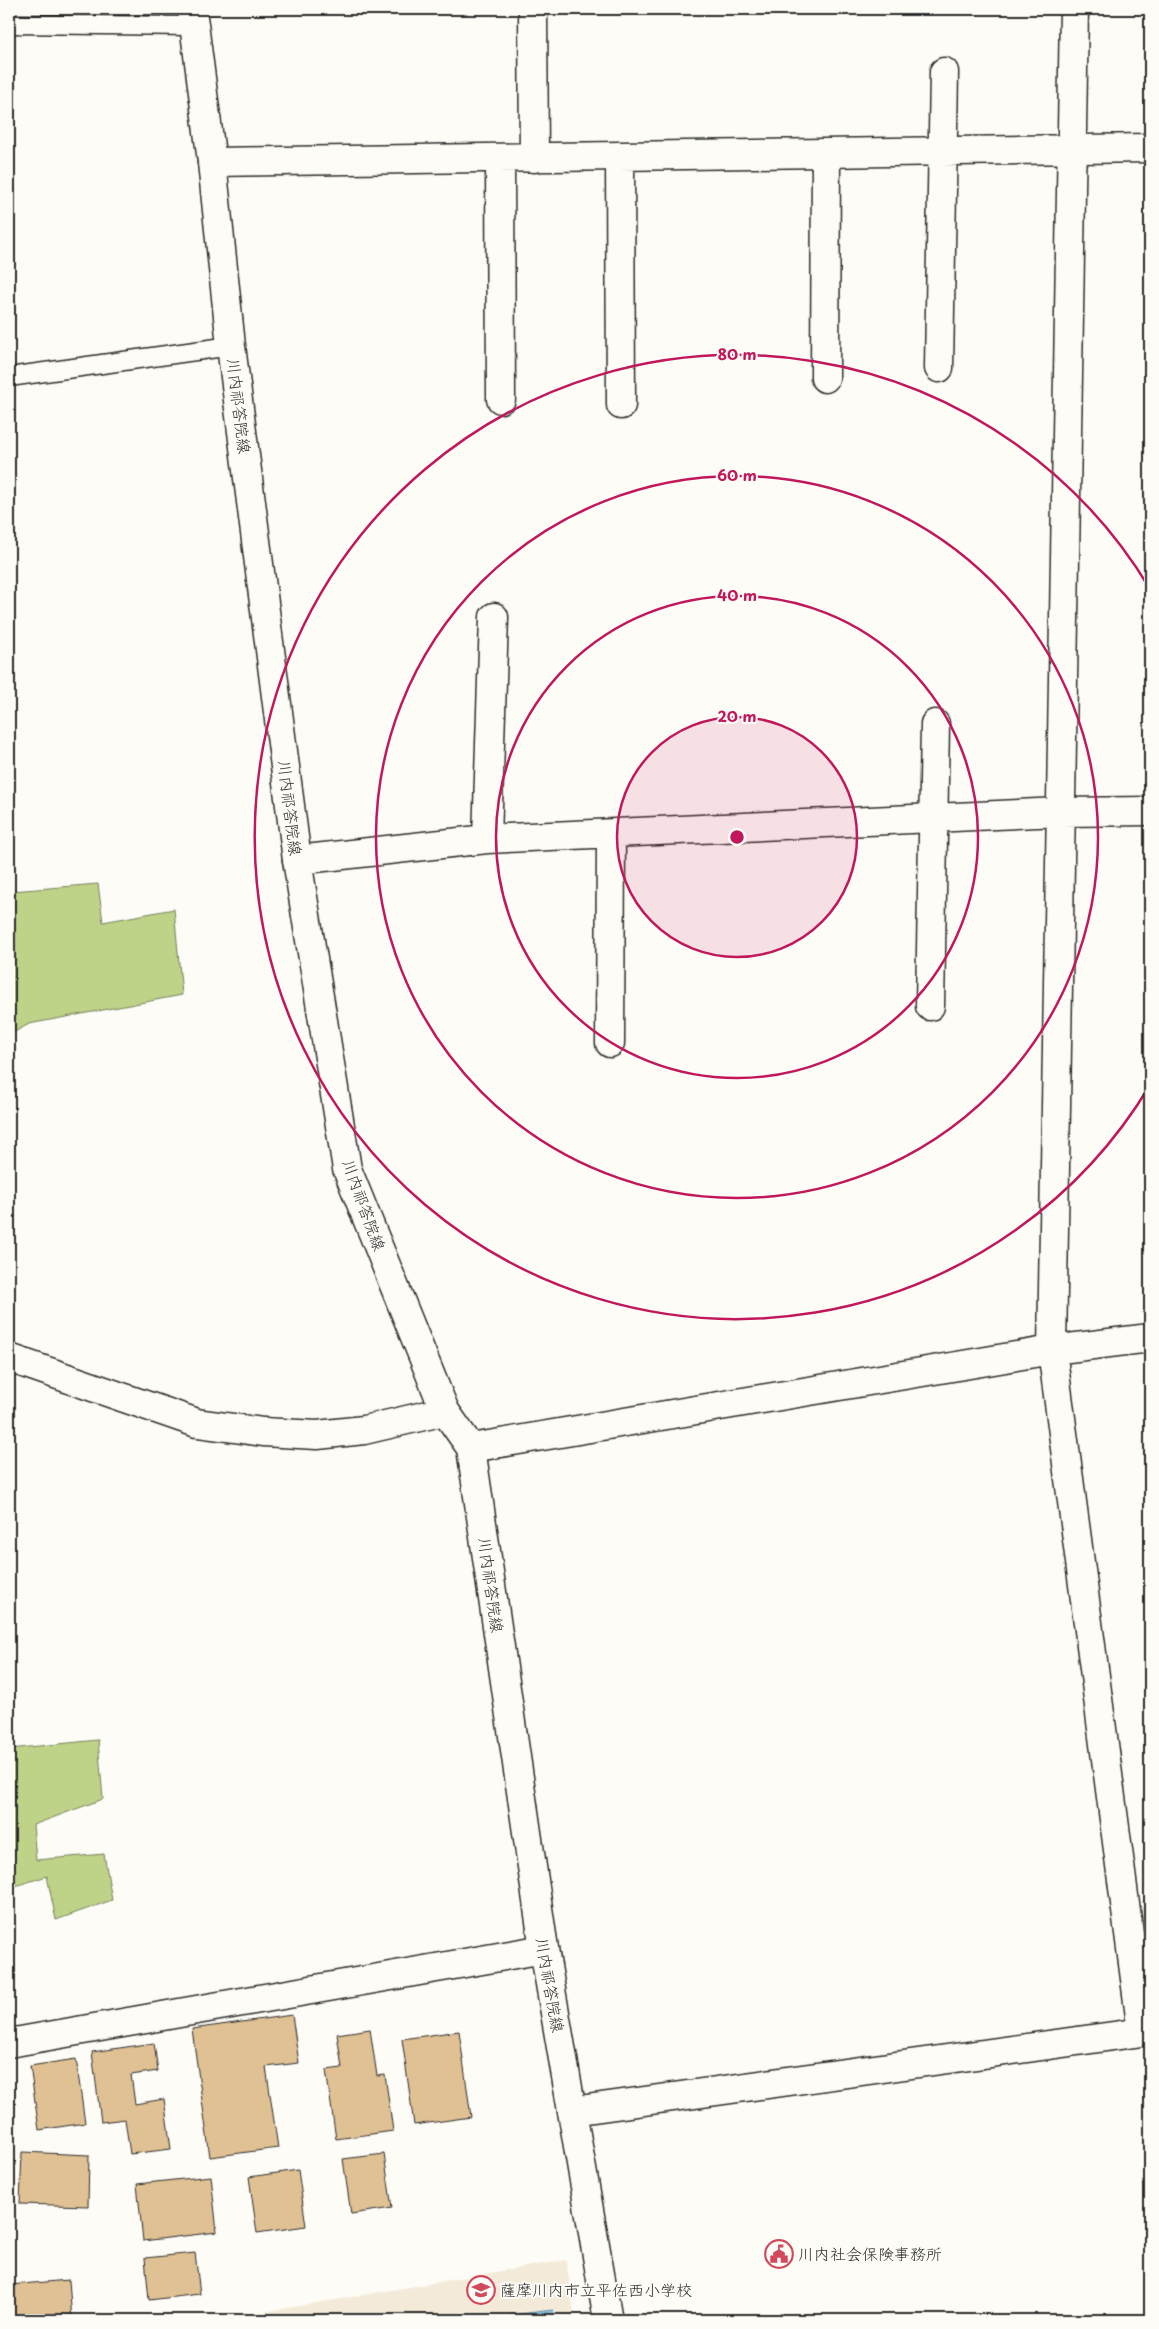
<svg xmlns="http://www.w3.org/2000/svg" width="1159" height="2329" font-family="'Playpen Sans','Klee One',sans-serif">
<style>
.built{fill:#f4ead9}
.green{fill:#bfd388;stroke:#757f5a}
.water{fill:#88c6e8;stroke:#63889c}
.building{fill:#e0c193;stroke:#2b2b2b}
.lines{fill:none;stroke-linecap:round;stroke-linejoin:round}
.lane-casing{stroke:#2b2b2b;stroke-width:21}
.street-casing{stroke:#2b2b2b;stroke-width:31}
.secondary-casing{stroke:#2b2b2b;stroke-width:31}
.lane{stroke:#fdfcf7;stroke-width:18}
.street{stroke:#fdfcf7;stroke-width:28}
.secondary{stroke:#fdfcf7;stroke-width:28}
.ring{fill:none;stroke:#c2185b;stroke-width:2.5}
.labels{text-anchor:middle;stroke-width:4;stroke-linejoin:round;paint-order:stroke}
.street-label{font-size:16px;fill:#2b2b2b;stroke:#fdfcf7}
.poi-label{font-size:16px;fill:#2b2b2b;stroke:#fdfcf7;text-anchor:start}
.centre{fill:#c2185b;stroke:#fdfcf7;stroke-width:2.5}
.ring-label{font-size:15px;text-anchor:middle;font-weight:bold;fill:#c2185b;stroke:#fdfcf7;stroke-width:4;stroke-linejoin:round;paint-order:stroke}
</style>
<rect width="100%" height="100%" fill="#fdfcf7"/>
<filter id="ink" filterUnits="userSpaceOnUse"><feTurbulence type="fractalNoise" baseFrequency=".02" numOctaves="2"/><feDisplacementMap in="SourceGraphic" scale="10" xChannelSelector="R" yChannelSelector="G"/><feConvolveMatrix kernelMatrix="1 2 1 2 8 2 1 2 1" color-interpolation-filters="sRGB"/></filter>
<g filter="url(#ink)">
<!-- built -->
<path class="built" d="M566 2260 575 2320H218Z"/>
<!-- green -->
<path class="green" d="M98 884 103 922 174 909 182 995 29 1024 9 1035V889L12 891Z
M98 1740 103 1799 33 1825 36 1860 104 1854 112 1900 56 1920 47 1876 9 1888V1749Z"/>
<!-- water -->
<path class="water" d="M553 2310 555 2320H511L510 2315Z"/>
<!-- building -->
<path class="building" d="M292 2015 299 2063 266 2067 278 2148 210 2157 192 2029Z
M370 2029 377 2076 385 2075 393 2131 336 2139 326 2070 342 2068 337 2034Z
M459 2031 471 2117 414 2125 402 2039Z
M154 2043 158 2071 131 2075 135 2104 164 2099 171 2149 130 2154 125 2119 101 2122 92 2052Z
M76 2059 85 2123 39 2130 30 2066Z
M9 2096H12L16 2131H9Z
M22 2152 89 2155 88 2206 20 2204Z
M384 2154 392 2208 351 2214 343 2159Z
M298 2170 306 2226 257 2233 249 2177Z
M211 2176 217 2232 143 2241 137 2184Z
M195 2253 200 2294 149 2300 145 2258Z
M69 2280 72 2320H9V2285Z"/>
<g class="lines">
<defs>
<path id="lane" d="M9 24 193 26
M9 377 231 346"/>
<path id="street" d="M533 9 534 158
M620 157 621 405
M500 159 501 399
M212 162 1150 148
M939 368 944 72
M825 378 826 154
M487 839 494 617
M297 860 487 839 1060 812 1150 811
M930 1006 935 724
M610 1043 611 834
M9 1358 197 1423 263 1432 317 1435 364 1430 445 1411
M471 1448 1052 1350 1150 1338
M9 2043 544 1949
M572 2111 1142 2032 1052 1350 1074 9"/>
<path id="secondary" d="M192 9 212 162 231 346 297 860 347 1169 445 1411 471 1448 544 1949 608 2320"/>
</defs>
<!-- lane casing -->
<use href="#lane" class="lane-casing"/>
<!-- street casing -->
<use href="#street" class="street-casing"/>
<!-- secondary casing -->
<use href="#secondary" class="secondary-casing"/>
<!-- lane -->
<use href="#lane" class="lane"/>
<!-- street -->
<use href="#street" class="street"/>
<!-- secondary -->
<use href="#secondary" class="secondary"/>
</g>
</g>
<!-- distance rings -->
<circle cx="737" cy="837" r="120" fill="#c2185b" fill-opacity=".12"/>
<g class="ring">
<circle cx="737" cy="837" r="120"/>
<circle cx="737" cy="837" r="241"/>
<circle cx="737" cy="837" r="361"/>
<path d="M1150 1085A482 482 0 1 1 1150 589"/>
</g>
<!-- icons -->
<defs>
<symbol id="civic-ring" viewBox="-11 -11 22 22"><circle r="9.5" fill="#fdfcf7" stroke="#d1495b" stroke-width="1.5"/><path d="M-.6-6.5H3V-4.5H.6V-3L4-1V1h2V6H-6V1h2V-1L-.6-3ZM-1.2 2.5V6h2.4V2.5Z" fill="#d1495b"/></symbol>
<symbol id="school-ring" viewBox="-11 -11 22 22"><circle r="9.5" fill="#fdfcf7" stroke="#d1495b" stroke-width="1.5"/><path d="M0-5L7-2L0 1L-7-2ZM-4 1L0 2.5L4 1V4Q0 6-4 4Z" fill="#d1495b"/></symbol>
</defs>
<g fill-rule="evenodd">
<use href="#civic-ring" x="763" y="2238" width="32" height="32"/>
<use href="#school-ring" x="465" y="2274" width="32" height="32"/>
</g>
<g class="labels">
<!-- street labels -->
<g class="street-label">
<text transform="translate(239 406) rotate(83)" y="6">川内祁答院線</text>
<text transform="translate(290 808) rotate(83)" y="6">川内祁答院線</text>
<text transform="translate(364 1205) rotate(70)" y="6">川内祁答院線</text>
<text transform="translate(491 1585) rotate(82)" y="6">川内祁答院線</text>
<text transform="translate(550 1985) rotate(80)" y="6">川内祁答院線</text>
</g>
<!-- poi labels -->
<g class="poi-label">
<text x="798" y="2260">川内社会保険事務所</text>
<text x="500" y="2296">薩摩川内市立平佐西小学校</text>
</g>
</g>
<circle cx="737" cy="837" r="8" class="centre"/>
<g class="ring-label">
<text x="737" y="360">80 m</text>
<text x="737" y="481">60 m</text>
<text x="737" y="601">40 m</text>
<text x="737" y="722">20 m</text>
</g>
<!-- margin -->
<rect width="1159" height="2329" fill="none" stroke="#fdfcf7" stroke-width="30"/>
<rect x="15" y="15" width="1129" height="2299" fill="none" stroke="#2b2b2b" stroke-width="2" filter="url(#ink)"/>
</svg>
